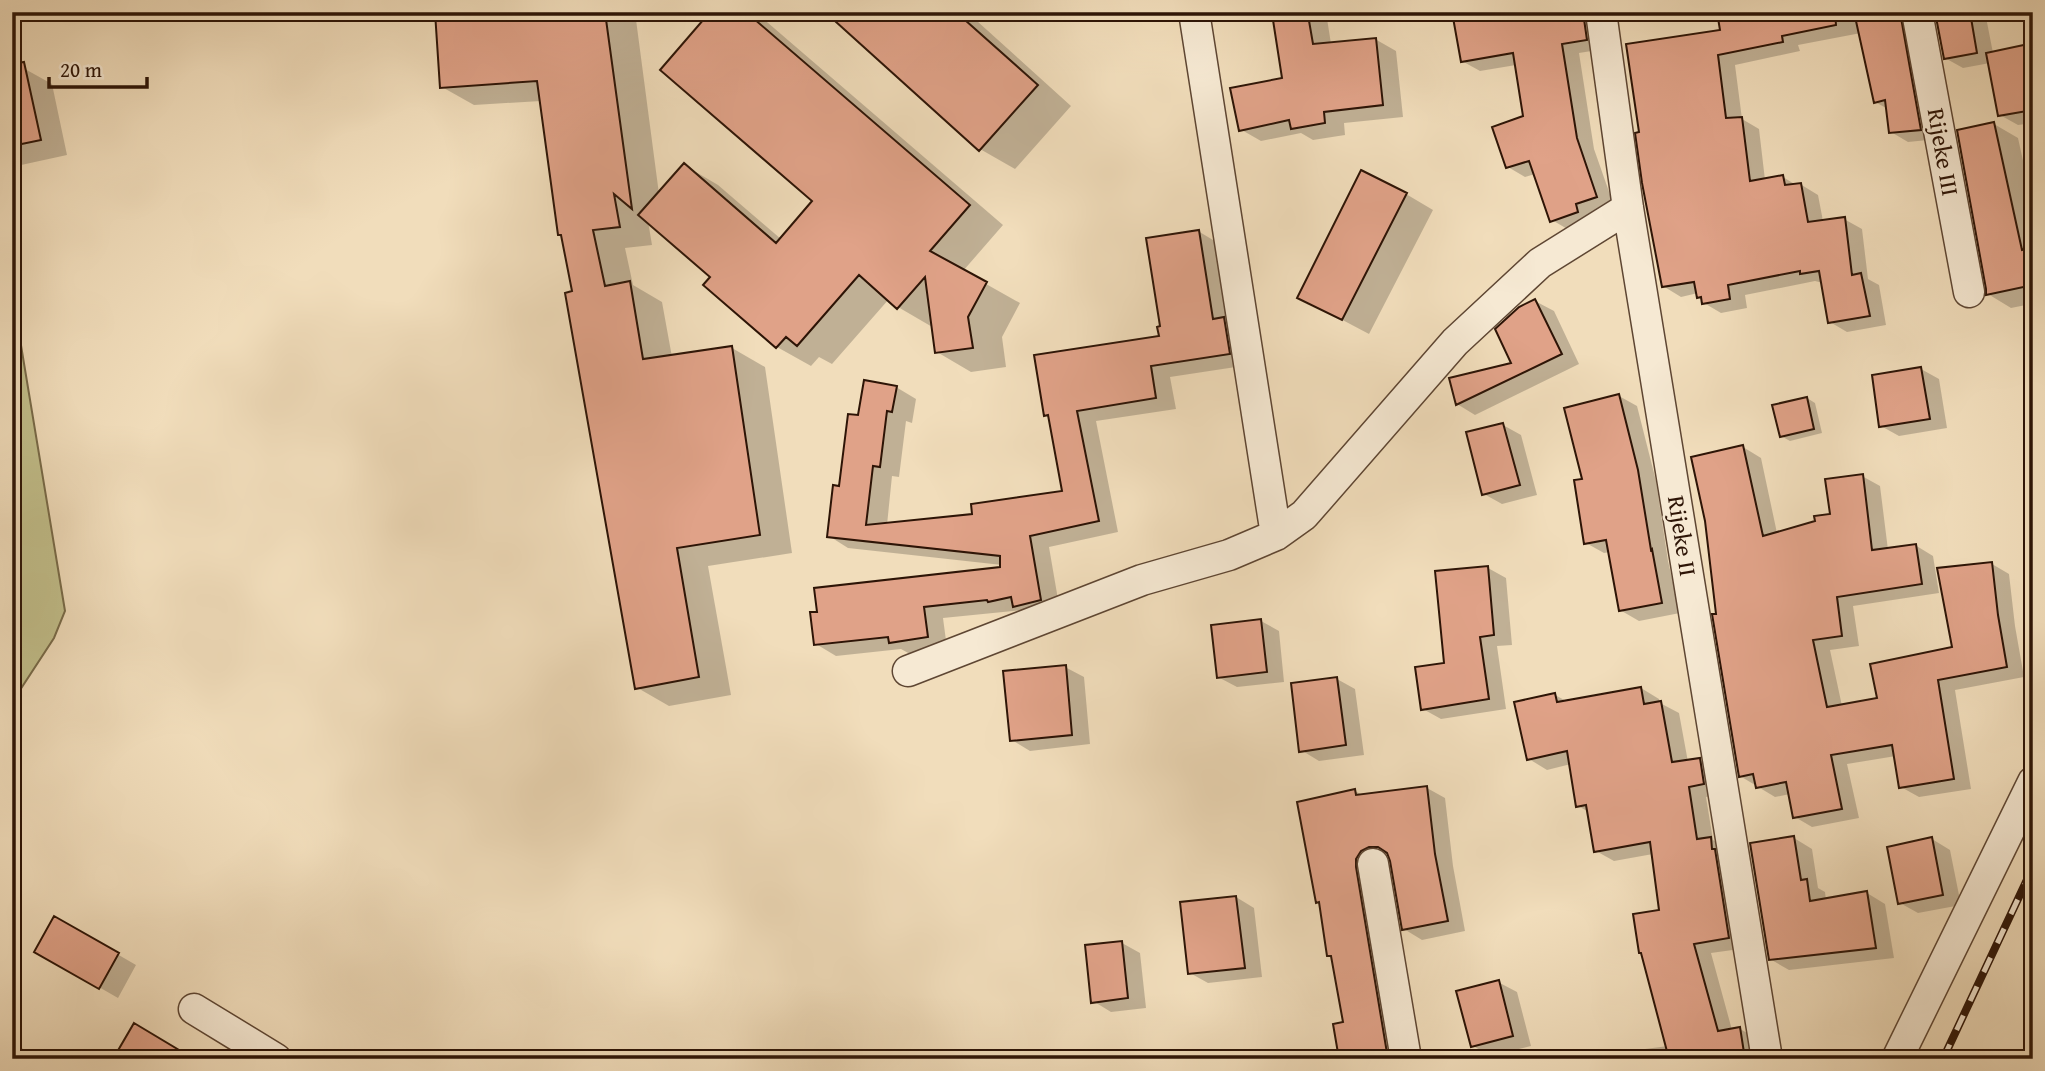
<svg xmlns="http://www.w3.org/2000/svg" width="2045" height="1071" font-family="'Gentium Book Plus',serif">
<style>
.green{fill:#c2bf8b;stroke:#786a48;stroke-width:2}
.shadow{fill:#0003}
.building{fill:#e0a288;stroke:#2d1406;stroke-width:2}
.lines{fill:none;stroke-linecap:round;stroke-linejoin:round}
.street-casing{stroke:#5e4633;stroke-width:33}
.street{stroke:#f6e9d3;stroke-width:30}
.rail-casing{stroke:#2d1406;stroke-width:8}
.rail{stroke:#f6e9d3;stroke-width:5;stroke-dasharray:16;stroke-linecap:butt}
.labels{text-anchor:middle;stroke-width:5;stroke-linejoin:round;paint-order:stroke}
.street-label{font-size:24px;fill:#2d1406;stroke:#f6e9d3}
</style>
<rect width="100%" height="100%" fill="#f1ddbb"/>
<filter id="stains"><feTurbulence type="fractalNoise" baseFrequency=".00286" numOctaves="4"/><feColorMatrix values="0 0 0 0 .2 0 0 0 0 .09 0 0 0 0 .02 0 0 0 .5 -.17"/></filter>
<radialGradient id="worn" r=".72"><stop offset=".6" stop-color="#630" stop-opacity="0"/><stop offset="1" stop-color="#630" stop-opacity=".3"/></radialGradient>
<!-- green -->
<path class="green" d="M12 291 65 611 54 638 20 690 12 691Z"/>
<!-- shadow -->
<path class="shadow" d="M437 12H635L659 194 684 165 718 185 781 239 814 201 712 12H753L760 16 1003 225 963 271 1020 303 1002 337 1006 367 971 372 937 352 934 328 898 307 889 299 832 364 819 357 811 366 777 347 712 276 648 221 652 245 625 248 633 285 662 302 672 357 732 348 765 367 792 553 708 566 731 695 669 706 636 687 574 293 563 236 559 234 541 101 474 105 442 87Z
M828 12H967L1071 106 1015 169 980 149Z
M1279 12H1326L1331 44 1375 39 1396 51 1403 117 1344 123 1345 135 1313 140 1301 133 1261 141 1240 129 1284 79Z
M1467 12H1598L1604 49 1579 53 1594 149 1614 206 1569 230 1552 220 1535 174 1525 177 1508 167 1525 117 1516 65 1480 71 1462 61Z
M1718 12H1921L1938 139 1908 142 1891 132 1888 109 1875 102 1861 33 1798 45 1800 51 1735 65 1742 119 1759 129 1765 180 1783 177 1796 185 1800 184 1818 195 1823 221 1844 219 1862 229 1868 279 1879 285 1886 325 1847 332 1830 322 1823 283 1815 281 1745 295 1747 308 1721 313 1704 303 1698 293 1681 297 1663 286 1722 31Z
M1937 12H1985L1993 53 2033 45V123L2018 125 2000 115 1990 63 1963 68 1945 58Z
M25 69 52 84 67 155 12 167V71Z
M1994 124 2018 138 2033 206V311L2031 304 2011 308 1988 294Z
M1406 194 1433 210 1369 334 1299 297Z
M1198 231 1218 243 1249 365 1170 377 1176 409 1096 421 1118 532 1049 547 1060 611 1035 617 1022 610 943 618 947 648 910 654 901 649 836 656 816 644 1002 568V565L848 548 829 536 859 417 896 387 916 399 912 423 906 421 899 477 892 476 887 525 974 515 1065 493 1050 417 1046 415 1161 337Z
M1535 301 1554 311 1579 364 1475 415 1457 404 1514 364Z
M1921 369 1939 379 1947 428 1899 436 1881 426Z
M1619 396 1637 406 1656 481 1668 561 1680 613 1639 621 1620 610 1610 552 1604 553 1586 543 1584 480Z
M1807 398 1815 403 1822 433 1790 441 1781 436Z
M1503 425 1521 435 1537 495 1502 504 1484 494Z
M1743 447 1761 458 1777 533 1817 523 1831 515 1862 476 1880 486 1888 550 1915 545 1933 556 1939 593 1853 606 1859 646 1830 650 1842 706 1879 700 1954 648 1992 564 2009 574 2015 626 2024 677 1955 690 1971 789 1919 797 1901 787 1896 756 1847 764 1859 818 1812 827 1795 817 1790 794 1775 797 1740 776 1718 615Z
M1488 568 1506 578 1512 645 1497 646 1506 709 1441 719 1423 709 1446 664Z
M1261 621 1279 631 1284 682 1237 687 1218 677Z
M1065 667 1084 677 1090 744 1030 751 1012 740Z
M1337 679 1355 689 1364 755 1319 761 1301 750Z
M1641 688 1659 699 1660 703 1679 713 1688 762 1700 760 1718 770 1722 794 1706 797 1713 840 1728 849 1747 948 1711 953 1732 1030 1740 1029 1758 1039 1761 1059H1622V1052L1668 1046 1661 911 1653 854 1614 861 1596 851 1589 812 1578 806 1571 764 1547 770 1529 759 1555 695 1568 702Z
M1427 788 1445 798 1453 866 1465 931 1422 940 1404 929 1390 856 1364 841 1362 844 1386 858 1381 860 1405 1059H1341L1345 1023 1333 958 1329 955 1321 903 1318 902 1355 791 1364 796Z
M1794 838 1812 849 1818 888 1825 892 1826 900 1867 893 1885 904 1894 958 1789 970 1770 959Z
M1932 839 1950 850 1961 905 1918 913 1900 903Z
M1236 897 1254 908 1262 977 1208 983 1190 973Z
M55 918 136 965 118 998 36 951Z
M1122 943 1140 953 1146 1008 1111 1012 1093 1001Z
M1498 982 1517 992 1531 1046 1491 1056 1473 1046Z
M12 1043 33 1054 40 1059H12Z"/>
<!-- building -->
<path class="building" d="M435 12H605L632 209 614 194 620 227 593 230 605 286 630 281 643 359 732 346 760 535 677 548 699 677 635 689 565 293 572 291 561 235H558L537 81 440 88Z
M710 12H746L970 205 930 251 987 282 968 317 973 348 935 353 925 277 897 309 859 275 797 346 786 337 776 348 703 285 710 277 638 215 684 163 776 243 812 201 660 70Z
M825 12H956L1038 85 979 151Z
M1452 12H1583L1587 40 1562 44 1577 138 1597 197 1576 204 1578 212 1550 222 1529 161 1506 168 1492 127 1523 116 1513 53 1461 62Z
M1717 12H1835L1836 25 1782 36 1783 42 1718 55 1726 118 1742 117 1750 181 1783 175 1785 185 1801 183 1808 222 1845 217 1852 275 1861 273 1870 316 1828 323 1819 271 1800 274V271L1728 285 1730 299 1702 304 1701 297 1697 298 1694 282 1662 287 1642 183 1635 133 1639 132 1626 44 1720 30Z
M1854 12H1900L1921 130 1889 133 1885 100 1874 103Z
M1935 12H1970L1977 53 1944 59Z
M1308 15 1313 44 1376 38 1383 105 1324 112 1325 123 1291 129 1289 120 1239 131 1230 88 1282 78 1273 20Z
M2033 43V110L1998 116 1986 53Z
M24 62 41 140 12 146V64Z
M1994 122 2022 250 2033 247V285L1986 295V289L1957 130Z
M1361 170 1407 193 1342 320 1297 298Z
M1199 230 1213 319 1224 317 1230 354 1151 366 1156 398 1077 411 1099 521 1030 536 1041 600 1013 607 1011 597 988 602 987 600 924 607 928 637 889 643 888 637 814 645 810 612H817L814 588 1000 567V556L827 537 833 485 839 486 848 414 858 415 864 380 897 386 892 412 887 411 880 467 873 466 866 525 972 514 971 504 1062 491 1048 415 1044 416 1034 355 1159 336 1157 327 1160 326 1146 238Z
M1535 299 1562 354 1456 405 1449 378 1511 363 1495 329 1519 307Z
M1921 367 1930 419 1879 427 1872 375Z
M1619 394 1638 470 1651 550 1652 549 1662 603 1619 611 1606 540 1584 544 1574 480 1582 479 1564 408Z
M1807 397 1814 429 1780 437 1772 405Z
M1503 423 1520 485 1482 495 1466 432Z
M1743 445 1763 536 1815 521 1814 516 1830 514 1825 479 1863 474 1872 550 1916 544 1922 584 1837 597 1842 636 1813 640 1827 707 1877 698 1870 664 1952 647 1937 568 1992 562 1998 615 2007 667 1938 680 1954 779 1899 788 1892 745 1831 755 1842 809 1793 818 1786 782 1756 788 1753 774 1739 777 1712 614H1716L1705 521 1691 457Z
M1488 566 1494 635 1480 637 1489 699 1421 710 1415 667 1444 663 1435 571Z
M1261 619 1267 672 1217 678 1211 625Z
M1066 665 1072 735 1010 741 1003 671Z
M1337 677 1346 745 1299 752 1291 683Z
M1641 687 1644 704 1661 701 1672 762 1700 758 1704 784 1689 787 1697 839 1711 837 1712 849H1715L1729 938 1694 944 1718 1031 1740 1027 1745 1059H1669L1641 953H1639L1633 914 1659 910 1650 842 1594 852 1586 805 1576 807 1567 751 1527 760 1514 702 1555 693 1557 702Z
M1427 786 1435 854 1448 921 1402 930 1390 861 1387 853 1378 847H1369L1361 851 1356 859V867L1388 1059H1339L1333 1024 1343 1022 1331 956H1327L1319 902 1316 903 1297 802 1355 789 1356 795Z
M1794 836 1801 880 1807 879 1810 901 1867 891 1876 948 1769 960 1750 843Z
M1932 837 1943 895 1898 904 1887 847Z
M1236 896 1245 968 1188 974 1180 902Z
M54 916 119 953 99 989 34 952Z
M1122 941 1128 998 1091 1003 1085 945Z
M1499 980 1513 1036 1471 1047 1456 991Z
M134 1023 194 1059H113Z"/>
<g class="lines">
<defs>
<path id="street" d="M1194 12 1276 535
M1601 12 1628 208 1767 1059
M1917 12 1969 292
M908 671 1142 580 1229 555 1276 535 1304 515 1455 342 1540 263 1628 208
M1373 864 1406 1059
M194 1009 276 1059
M1897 1059 2033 782"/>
</defs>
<!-- street casing -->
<use href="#street" class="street-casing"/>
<!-- street -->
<use href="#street" class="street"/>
<defs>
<path id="rail" d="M1943 1059 2033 867"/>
</defs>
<!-- rail casing -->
<use href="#rail" class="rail-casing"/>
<!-- rail -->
<use href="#rail" class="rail"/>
</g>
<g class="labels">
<!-- street labels -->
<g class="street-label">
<text transform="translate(1943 152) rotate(80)" y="8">Rijeke III</text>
<text transform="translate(1682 536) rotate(81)" y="8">Rijeke II</text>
</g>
</g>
<!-- margin -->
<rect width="2045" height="1071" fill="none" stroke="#f1ddbb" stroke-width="42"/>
<rect x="14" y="14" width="2017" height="1043" fill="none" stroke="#2d1406" stroke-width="3.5"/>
<rect x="21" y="21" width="2003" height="1029" fill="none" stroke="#2d1406" stroke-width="2"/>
<!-- scale -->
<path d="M49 77v10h98v-10" fill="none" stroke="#2d1406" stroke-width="3.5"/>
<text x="60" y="77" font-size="21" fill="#2d1406" stroke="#f6e9d3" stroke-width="5" paint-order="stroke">20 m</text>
<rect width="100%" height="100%" filter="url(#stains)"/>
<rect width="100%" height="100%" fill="url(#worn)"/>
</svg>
